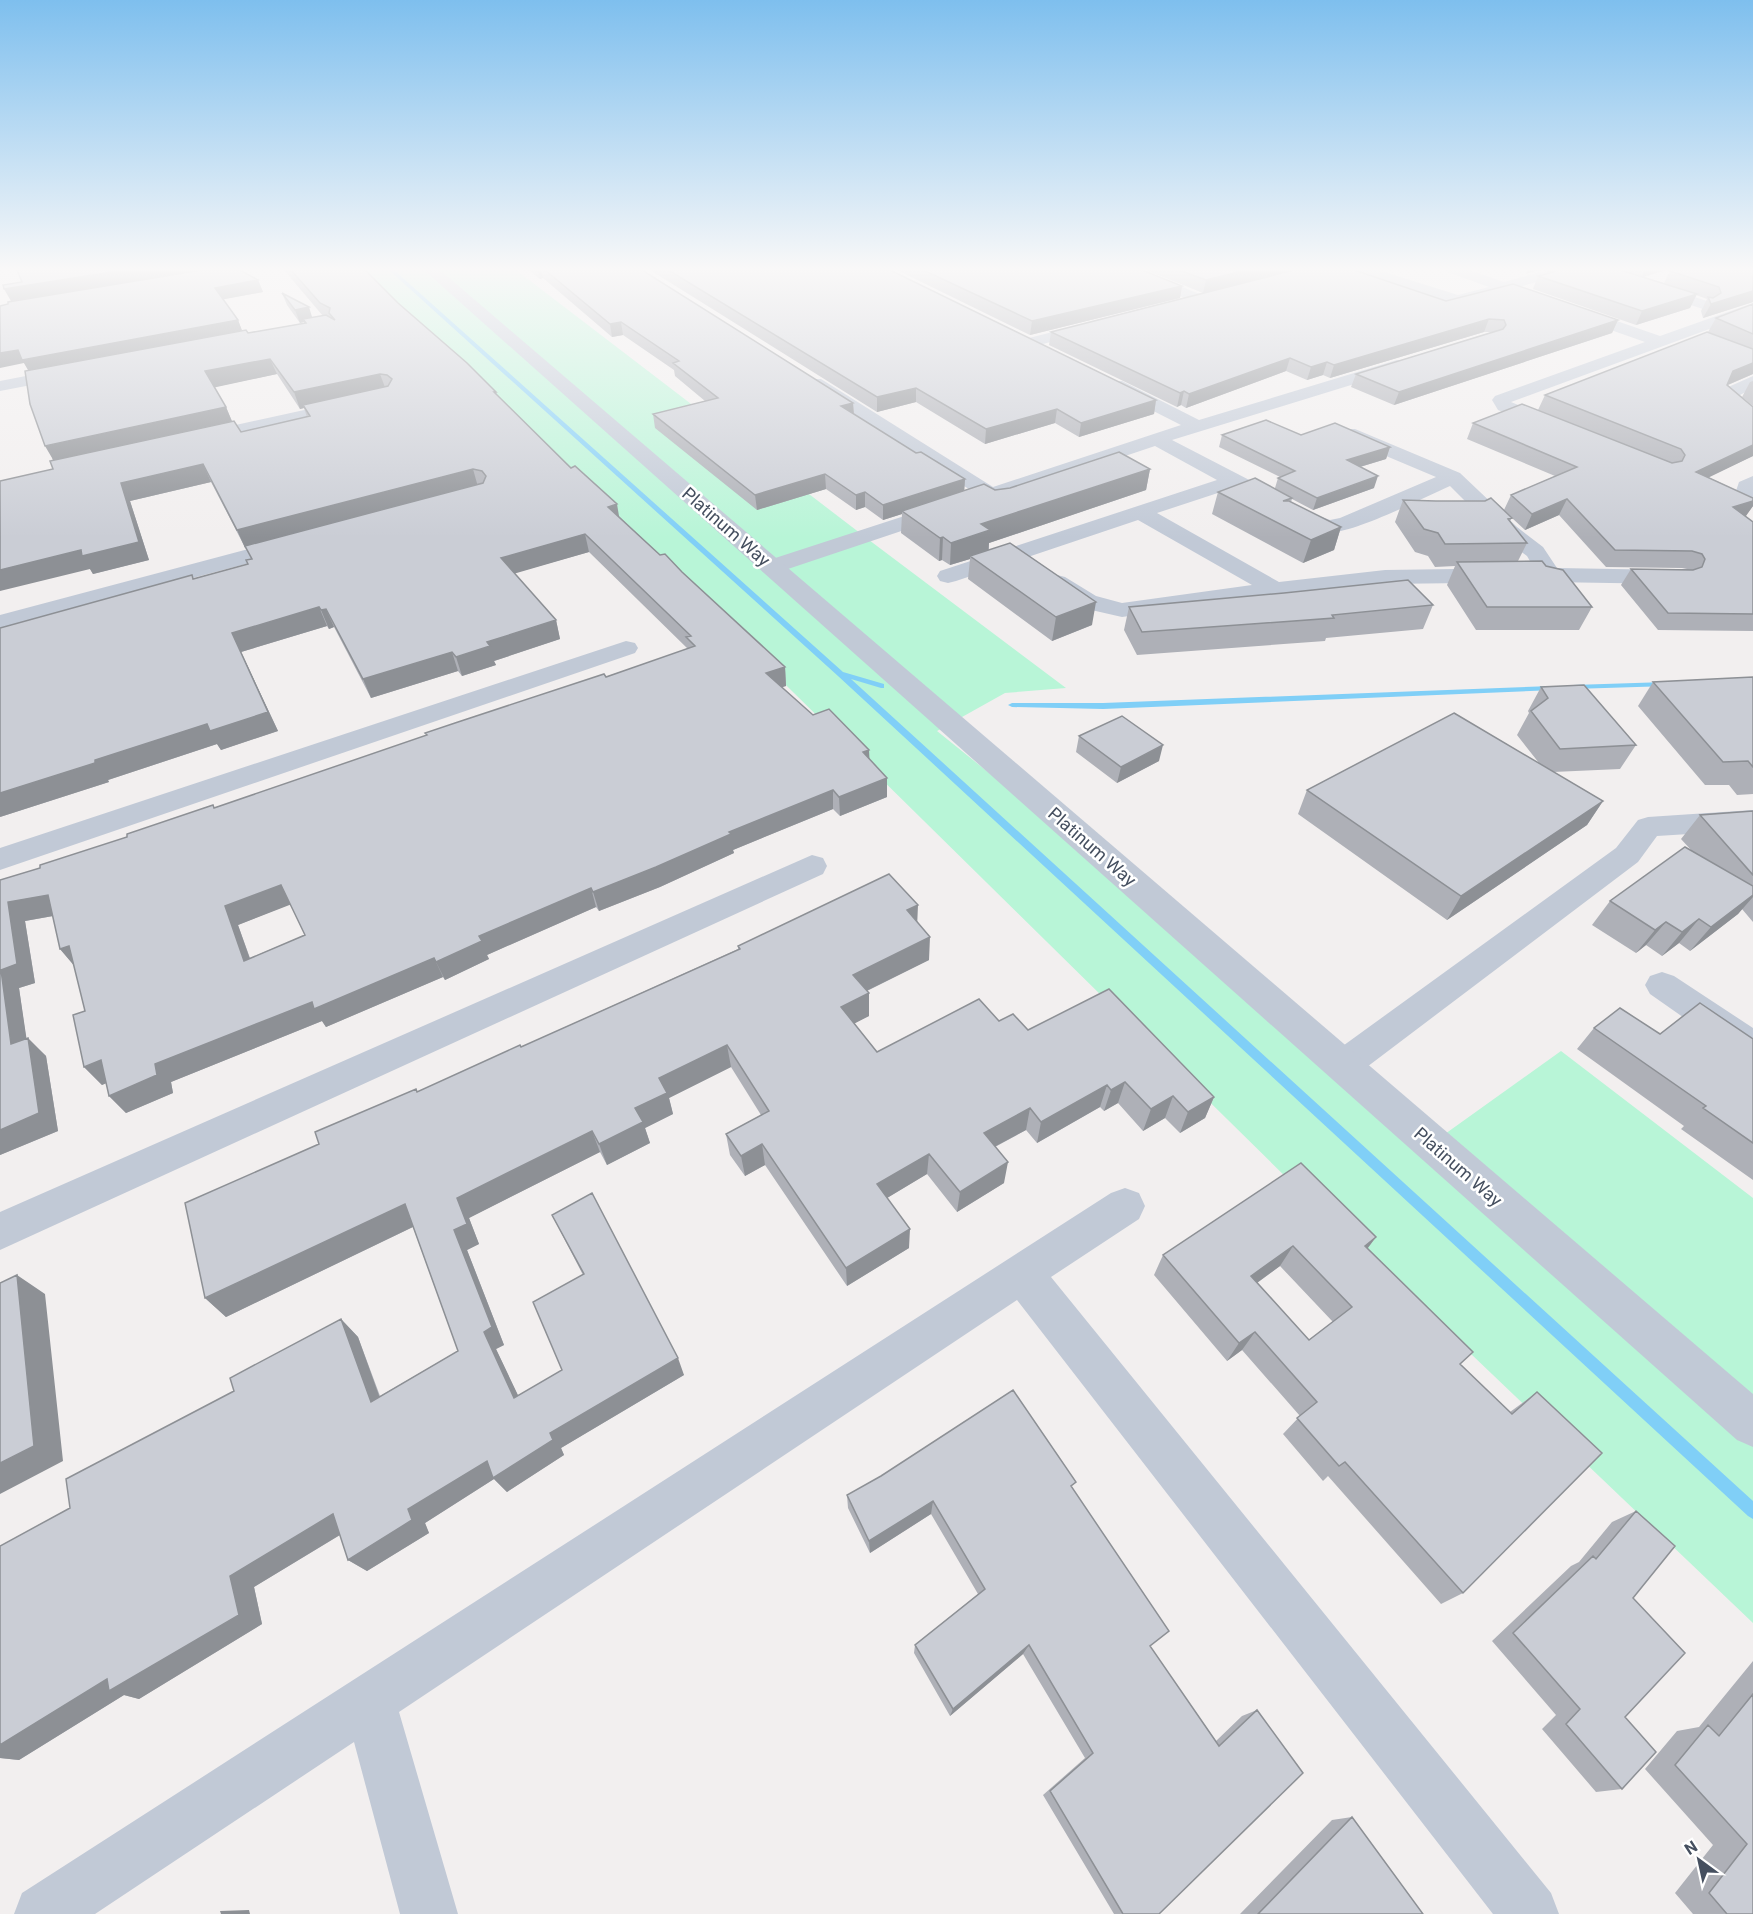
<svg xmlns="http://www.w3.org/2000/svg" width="1753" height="1914" font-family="Roboto,sans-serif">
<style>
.green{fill:#b8f5d7}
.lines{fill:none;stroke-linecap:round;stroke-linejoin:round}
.stream{fill:#80cff7;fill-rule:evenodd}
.minor{fill:#c1c9d6;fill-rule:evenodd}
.tertiary{fill:#c1c9d6;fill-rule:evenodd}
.wall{fill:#aeb0b7;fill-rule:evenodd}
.shaded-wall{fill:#8d9095}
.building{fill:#cacdd5;stroke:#8d9095;stroke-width:1.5;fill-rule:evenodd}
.labels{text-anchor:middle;stroke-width:5;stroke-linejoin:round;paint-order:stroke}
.street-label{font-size:18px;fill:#454f5f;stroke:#fff}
</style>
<rect width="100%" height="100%" fill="#f2efef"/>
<!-- green -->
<path class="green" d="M364 270H516L873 543 1066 688 1005 693 937 731 1127 884 1417 1154 1561 1051 1753 1198V1623L1294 1185Z"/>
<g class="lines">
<!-- stream -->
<path class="stream" d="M389 270H394L843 672 884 684V688H881L851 679 1753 1501V1519L1748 1516 838 676Z
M1666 682H1669V686L1573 689 1569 687 1573 685Z
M1552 686H1555V690L1103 709 1012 707 1008 705 1012 703H1103Z"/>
<!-- minor -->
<path class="minor" d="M1121 270H1140L1207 297 1210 300 1207 303 1169 313 1164 311 1161 308 1164 305 1187 299 1123 273Z
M1357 270H1378L1458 295 1489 287 1450 273 1448 270H1469L1504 282 1548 270H1571L1569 273 1519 287 1660 336 1753 303V313L1511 402 1559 422 1561 426 1559 430 1552 432 1498 410 1492 400 1495 396 1645 342 1503 292 1458 305 1359 273Z
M1610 270H1629L1624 274 1710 302 1713 305 1705 310 1700 308 1606 278 1604 275Z
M1092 322 1098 324 1100 327 1098 330 1031 347 1023 342 1025 339Z
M1397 360 1403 361 1406 365 1403 369 1172 440 1319 516 1330 520 1340 518 1436 477 1341 437 1339 433 1341 429H1355L1460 473 1517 527 1543 547 1557 568 1671 570 1679 572 1682 577 1679 582 1671 584 1550 582 1385 584 1275 596 1122 617 1087 609 1049 587 1046 582 1049 577 1057 575 1065 577 1096 596 1122 603 1252 585 1138 520 956 581 948 583 940 581 937 576 940 571 1217 480 1155 446 779 572 771 574 763 572 760 567 763 562 975 493 809 387 806 383 809 379H821L993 487 1181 425 1110 389 1107 385 1110 381H1122L1199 420ZM1450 486 1501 537 1527 556 1534 568 1385 570 1279 582 1157 513 1233 488C1260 502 1298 530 1329 532 1353 534 1425 497 1450 486Z
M72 367 78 368 81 372 78 376 0 391V381Z
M1753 376V388L1740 395 1739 398 1753 408V423L1746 421 1721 399 1726 388Z
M350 400 356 401 359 405 356 409 195 446 188 444 185 440 188 436 195 434Z
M1753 476V504L1746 502 1736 491 1739 482Z
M294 537 302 539 305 544 302 549 0 629V615Z
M626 641 635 643 638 648 635 653 0 870V848Z
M1753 810V830L1657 836 1638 862 1355 1076 1342 1081 1329 1076 1324 1066 1329 1056 1616 848 1638 820 1648 817Z
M812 855 823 858 827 866 823 874 0 1250V1212Z
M1662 972 1674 976 1753 1028V1061L1740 1057 1650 994 1645 985 1650 976Z
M1125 1188 1139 1193 1145 1206 1139 1219 1051 1277 1551 1893 1559 1914H1493L1017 1300 399 1712 458 1914H400L354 1742 95 1914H14L22 1893 1111 1193Z"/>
<!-- tertiary -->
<path class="tertiary" d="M424 270H440L1753 1394V1447L1737 1440Z"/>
</g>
<!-- wall -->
<path class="wall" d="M284 270H365L398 303 496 392 497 395 620 517 660 555 682 572 785 667 786 686 781 687 813 715 869 750V759L887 797 840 816 833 809 733 850 734 853 660 887 599 911 596 907 487 955 489 959 445 980 443 977 326 1027 322 1021 171 1082 173 1093 126 1113 109 1096 106 1083 102 1085 84 1067 85 1011 74 965 60 949 53 916 25 921 35 983 19 988 26 1038 46 1056 58 1131 0 1155V880L40 868 688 649 589 552 514 573 556 620 560 639 494 661 496 665 462 676 458 671 371 698 334 627 329 629 327 626 241 652 278 731 221 750 217 744 108 780 109 782 0 817 193 579 248 564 251 559 211 482 130 501 149 560 93 574 90 569 53 469V461L28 370 24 363 120 284 11 301 22 282 258 280 263 292 223 299 238 320 242 331 248 333 304 323V322L300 323 287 305 282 293 312 318 323 316ZM277 374 300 409 304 408 307 417 241 432 232 421 226 407 214 387ZM290 904 305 935 250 958 238 925Z
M528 270H642L853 403 854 414 916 453 965 479 964 491 995 490 1150 469 1146 490 989 543V550L1092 625 1052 641 968 579 970 559 950 565 942 560 939 561 901 533 902 514 883 520 865 507 856 510 826 489 757 510 655 428 653 414 705 401 675 376 674 370 623 335 612 337 543 278 540 279Z
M650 270H890L1156 400 1154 414 1079 437 1055 423 985 444 916 402 877 412Z
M897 270H1142L1182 286 1180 298 1030 335Z
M1146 270H1292L1203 293Z
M1547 270 1629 273 1630 270H1665L1643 277 1664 283 1670 271 1753 270V302L1703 318 1701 311 1707 299 1696 295 1690 308 1636 325 1533 289 1538 276 1545 274Z
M1446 301 1618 320 1612 333 1394 405 1351 387 1356 374 1492 332H1484L1330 378 1323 375 1307 380 1286 371 1186 408 1181 405 1177 407 1049 345 1051 332Z
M1753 304V374L1728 385 1753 407V456L1708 477 1753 498V506L1745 516 1753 522V631L1658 630 1621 585 1631 569H1687L1682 568 1606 567 1559 515 1525 530 1512 518 1510 521 1527 543 1518 561 1546 566 1592 607 1579 630H1476L1447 585 1455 566 1435 567 1428 556 1415 552 1395 522 1403 500 1504 510 1511 495 1555 476 1467 439 1473 423 1538 410 1545 395 1715 335 1708 332 1716 318Z
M1753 381V406L1742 397 1750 382Z
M1222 435H1301L1390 447 1386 459 1360 467 1374 488 1313 510 1292 499 1291 502 1341 527 1334 550 1303 563 1212 514 1218 492 1275 488 1278 478 1280 477 1219 447Z
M1433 605 1423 629 1326 638 1325 641 1137 655 1124 630 1129 607Z
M1753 677V794L1737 795 1729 785H1705L1638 706 1653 682Z
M1541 687 1636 745 1620 769 1553 772 1603 801 1587 825 1447 920 1298 814 1307 790 1539 763 1517 735 1529 713 1528 711Z
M1079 736 1159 761 1117 783 1076 752Z
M1753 811V922L1742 909 1738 914 1690 951 1679 943 1662 956 1646 945 1636 953 1592 925 1610 901 1692 851 1681 839 1700 815Z
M917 922 929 960 867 991 869 1016 854 1023 877 1052 999 1021 1028 1030 1214 1097 1205 1118 1180 1133 1165 1118 1143 1131 1118 1103 1104 1111 1100 1107 1037 1143 1026 1130 995 1147 1004 1183 957 1212 927 1174 887 1198 909 1248 847 1286 765 1165 745 1176 730 1155 726 1134 761 1115 731 1067 669 1098 673 1114 645 1128 650 1143 607 1165 600 1152 469 1218 479 1244 467 1250 504 1345 496 1349 518 1396 562 1370 583 1275 552 1215 684 1375 561 1448 564 1455 507 1492 494 1479 425 1523 429 1533 367 1571 348 1560 340 1535 254 1587 262 1624 139 1699 124 1695 19 1760 0 1758V1546L70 1508 234 1391 341 1319 358 1337 380 1396 458 1351 413 1227 226 1317 205 1298 319 1144 417 1092 521 1047 738 949V946Z
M1594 1028 1660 1034 1753 1039V1180L1681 1129 1684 1126 1577 1049Z
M1376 1237 1367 1249 1460 1364 1510 1412 1537 1392 1463 1593 1441 1604 1328 1476 1323 1481 1283 1434 1300 1416 1242 1350 1227 1361 1154 1275 1163 1255ZM1280 1266 1333 1322 1309 1340 1257 1283Z
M1072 1488 1150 1647 1216 1741 1242 1716 1257 1710 1159 1914H1114L1043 1795 1085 1758 1023 1654 950 1716 914 1653 915 1645 978 1594 931 1514 870 1553 848 1508 847 1495Z
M1636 1511 1633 1598 1625 1717 1622 1789 1596 1792 1542 1729 1556 1715 1492 1641 1571 1566 1579 1562 1612 1522Z
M1753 1661V1914H1693L1675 1893 1713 1845 1645 1769 1677 1731 1699 1727Z
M1352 1817 1423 1914H1240L1332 1820Z"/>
<!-- shaded-wall -->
<path class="shaded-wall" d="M124 270H206L11 301 4 289Z
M538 270H541L543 278 540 279Z
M1246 270H1292L1203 293 1206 280Z
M1528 270H1540L1526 274Z
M1645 270H1665L1641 278Z
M258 280 263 292 220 300 215 288Z
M1182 286 1180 298 1030 335 1032 321Z
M1753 291V302L1703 318 1711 304Z
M1697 294 1690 308 1636 325 1642 311Z
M309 307 313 320 303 319 304 322 300 323 295 310Z
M1489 319 1484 332 1330 378 1334 365Z
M238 320 243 333 30 373 24 363 0 368V353L18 350Z
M1618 320 1612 333 1394 405 1399 392Z
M621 322 623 335 612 337 610 324Z
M1290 358 1286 371 1186 408 1189 394Z
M270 359 277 374 212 388 205 371Z
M1327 362 1323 375 1307 380 1311 367Z
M1753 363V374L1725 386 1733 371Z
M380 374 386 390 303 405 304 408 300 409 294 392Z
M916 388V402L877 412V397Z
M1184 391 1181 405 1177 407 1180 393Z
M1156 400 1154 414 1079 437 1081 423Z
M853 403 854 417 841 406Z
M226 407 233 424 55 463 45 446Z
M1057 409 1055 423 985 444 986 429Z
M1753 445V456L1687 488 1696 472Z
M1390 447 1386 459 1343 472 1347 460Z
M203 464 211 482 130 501 149 560 93 574 90 569 0 591V570L121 483Z
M473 469 478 487 245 548 237 530Z
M1150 469 1146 490 989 543 988 553 970 556V559L950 565 951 543 981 524Z
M825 474 826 489 757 510 755 495Z
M1378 476 1374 488 1313 510 1317 498Z
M965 479 964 494 902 511V514L883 520V505Z
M865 492V507L856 510V495Z
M1567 499 1559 515 1525 530 1532 514Z
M1753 501V506L1746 516 1723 523 1733 507Z
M617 504 620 522 608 507Z
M1341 527 1334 550 1303 563 1311 540Z
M585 534 589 552 506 576 501 558Z
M943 537 942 560 939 561 940 538Z
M1096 602 1092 625 1052 641 1056 617Z
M319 607 327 626 241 652 278 731 221 750 217 744 108 780 109 782 0 817V793L95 760 232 633Z
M326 609 334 627 329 629 321 610Z
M556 620 560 639 494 661 496 665 462 676 456 657 487 642Z
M452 652 458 671 371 698 363 679Z
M785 667 786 686 767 692 766 673Z
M1163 745 1159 761 1117 783 1121 767Z
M869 750 870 769 863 752Z
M887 778V797L840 816 839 797Z
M833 790V809L733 850 734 853 660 887 599 911 593 892 729 832Z
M1603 801 1587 825 1447 920 1461 896Z
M281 885 292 904 238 925 257 979 244 961 225 906Z
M591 888 596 907 487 955 489 959 445 980 436 962 479 936Z
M48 895 64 914 25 921 35 983 19 988 30 1062 11 1044 1 970 8 902Z
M1753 895V897L1738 914 1690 951 1711 927Z
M918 905 917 928 907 910Z
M1699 919 1679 943 1662 956 1682 932Z
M1666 922 1646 945 1636 953 1655 930Z
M930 937 929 960 854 997 853 975Z
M69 946 76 968 60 949Z
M434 958 443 977 326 1027 322 1021 171 1082 173 1093 126 1113 109 1096 155 1064 312 1002Z
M869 993V1016L842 1030 841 1007Z
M28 1038 46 1056 58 1131 0 1155V1130Z
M727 1045 731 1067 669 1098 673 1114 645 1128 650 1143 607 1165 599 1144 635 1108 659 1078Z
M101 1060 118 1078 102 1085 84 1067Z
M1125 1082 1118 1103 1104 1111 1111 1090Z
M1107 1085 1100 1107 1037 1143 1041 1122Z
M1173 1096 1165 1118 1143 1131 1151 1109Z
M1214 1097 1205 1118 1180 1133 1188 1112Z
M1030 1108 1026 1130 981 1154 984 1133Z
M592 1131 600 1152 469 1218 479 1244 467 1250 504 1345 496 1349 527 1414 514 1398 484 1332 454 1230 457 1198Z
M762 1144 765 1165 745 1176 741 1156Z
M929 1154 927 1174 877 1204V1184Z
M1008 1162 1004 1183 957 1212 960 1192Z
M405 1204 419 1224 226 1317 205 1298Z
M910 1229 909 1248 847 1286 846 1268Z
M1376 1237 1361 1257 1365 1246Z
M1293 1246 1280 1266 1239 1296 1251 1276Z
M17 1275 45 1294 63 1461 0 1494V1463Z
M341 1319 358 1337 387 1418 371 1402Z
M1255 1332 1242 1350 1227 1361 1239 1343Z
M678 1358 684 1375 561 1448 564 1455 507 1492 494 1479 425 1523 429 1533 367 1571 348 1560 408 1509 487 1461 550 1433Z
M933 1501 931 1514 870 1553 869 1541Z
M333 1514 353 1527 254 1587 262 1624 139 1699 124 1695 19 1760 0 1758V1745L230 1576Z
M1029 1645 1023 1654 950 1716 953 1709Z
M249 1910 250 1914H221L220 1911Z"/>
<!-- building -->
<path class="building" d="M17 270H124L4 289 3 285 22 282Z
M202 270H240L258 280 215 288 238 320 22 360 18 350 0 353V306L8 304V302Z
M291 270H365L398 303 467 363 496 392H494L571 468 575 466 617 504 608 507 660 555 665 554 682 572 785 667 766 673 813 715 829 709 869 750 863 752 887 778 839 797 833 790 729 832 731 834 656 867 593 892 591 888 479 936 482 941 436 962 434 958 314 1009 312 1002 155 1064 157 1075 109 1096 101 1060 84 1067 73 1015 85 1011 69 946 60 949 48 895 8 902 17 964 1 970 11 1044 28 1038 39 1113 0 1130V880L40 868V865L127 837V834L213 805 214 808 427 735 425 733 458 722 604 674 606 677 695 646 686 637 691 636 585 534 501 558 556 620 487 642 490 646 456 657 452 652 363 679 326 609 321 610 319 607 232 633 268 712 210 731 207 724 95 760V763L0 793V628L174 580 192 575 193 579 248 564 246 560 252 559 245 546 483 483 486 476 482 471 473 469 237 530 203 464 121 483 139 542 82 556 81 550 0 570V481L53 469 50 461 234 421 241 432 310 416 303 405 388 386 392 379 387 375 380 374 294 392 270 359 205 371 226 407 45 446 30 404 25 371 246 330 248 333 306 323 303 319 326 315 335 320 329 313 330 308 320 303ZM281 885 305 935 244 961 225 906Z
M545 270H642L853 403 841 406 916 453 921 452 965 479 883 505 865 492 856 495 825 474 755 495 653 414 718 398 673 363 679 361 621 322 610 324Z
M668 270H890L1156 400 1081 423 1057 409 986 429 916 388 877 397Z
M923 270H1142L1182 286 1032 321Z
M1179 270H1246L1206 280Z
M1294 270H1354L1446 301 1513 284 1618 320 1399 392 1356 374 1503 329 1506 325 1504 320 1489 319 1334 365 1327 362 1311 367 1290 358 1189 394 1184 391 1180 393 1051 332Z
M1548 270H1620L1697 294 1642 311 1538 276 1554 272Z
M1673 270H1753V291L1711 304 1708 297 1713 298 1721 293 1719 287 1670 271Z
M282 293 309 307 295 310Z
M1753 304V334L1716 318Z
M1707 332 1753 349V363L1733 371 1727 385 1753 407V445L1696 472 1753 498V501L1733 507 1753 522V614L1668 613 1631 569 1693 570 1702 567 1705 559 1702 554 1692 551 1615 550 1567 499 1532 514 1511 495 1577 467 1473 423 1522 404 1672 463 1682 461 1685 455 1681 449 1545 395Z
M1266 420 1301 435 1335 423 1390 447 1347 460 1378 476 1317 498 1278 478 1295 471 1222 435Z
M1119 452 1150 469 981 524 990 530 951 543 943 537 940 538 902 511 984 484 995 490 1010 488Z
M1255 478 1292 498 1283 501H1289L1341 527 1311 540 1218 492Z
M1491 498 1512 518 1508 519 1527 543 1445 544 1438 533 1424 529 1403 500 1436 501H1485Z
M1010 543 1096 602 1056 617 970 556Z
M1542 561 1546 566 1563 570 1592 607H1487L1457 562Z
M1408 580 1433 605 1332 615 1334 618 1142 632 1129 607 1284 593Z
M1753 677V767L1748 761 1723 762 1653 682Z
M1584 685 1636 745 1560 749 1531 711 1548 698 1541 687Z
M1454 713 1603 801 1461 896 1307 790Z
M1122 716 1163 745 1121 767 1079 736Z
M1753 811V875L1700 815Z
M1685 847 1753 886V895L1711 927 1699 919 1682 932 1666 922 1655 930 1610 901Z
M889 874 918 905 907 910 930 937 853 975 869 993 841 1007 877 1052 979 999 999 1021 1013 1014 1028 1030 1109 989 1214 1097 1188 1112 1173 1096 1151 1109 1125 1082 1111 1090 1107 1085 1041 1122 1030 1108 984 1133 1008 1162 960 1192 929 1154 877 1184 910 1229 846 1268 762 1144 741 1156 726 1134 769 1111 727 1045 659 1078 667 1093 635 1108 643 1122 599 1144 592 1131 457 1198 467 1224 454 1230 492 1327 484 1332 514 1398 562 1370 533 1302 584 1274 552 1215 592 1193 678 1358 550 1433 553 1440 493 1478 487 1461 408 1509 412 1520 348 1560 333 1514 230 1576 239 1615 109 1691 107 1679 0 1745V1546L70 1508 66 1479 234 1391 230 1378 341 1319 371 1402 458 1351 405 1204 205 1298 185 1203 319 1144 315 1132 416 1089 417 1092 520 1045 521 1047 740 949 738 946Z
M1700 1003 1753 1039V1143L1703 1108 1706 1106 1594 1028 1620 1008 1660 1034Z
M1301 1163 1376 1237 1365 1246 1473 1352 1460 1364 1512 1414 1537 1392 1602 1453 1463 1593 1345 1462 1339 1466 1297 1418 1317 1402 1255 1332 1239 1343 1163 1255ZM1293 1246 1352 1307 1309 1340 1251 1276Z
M17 1275 34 1446 0 1463V1283Z
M1013 1390 1076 1482 1071 1486 1169 1631 1150 1646 1219 1746 1257 1710 1303 1773 1159 1914H1123L1050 1791 1093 1753 1029 1645 953 1709 915 1645 985 1589 933 1501 869 1541 847 1495 881 1476Z
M1636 1511 1675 1546 1633 1598 1685 1653 1625 1717 1656 1752 1622 1789 1566 1724 1580 1709 1513 1633 1593 1556 1596 1559Z
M1753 1694V1914H1727L1709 1893 1747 1844 1675 1765 1708 1725 1719 1736Z
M1352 1817 1423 1914H1258Z"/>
<!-- sky -->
<linearGradient id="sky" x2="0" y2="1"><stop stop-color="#7ebfee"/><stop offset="0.5" stop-color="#f9f8f8"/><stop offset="1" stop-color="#f9f8f8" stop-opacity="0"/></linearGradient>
<rect width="1753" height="538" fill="url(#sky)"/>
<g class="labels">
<!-- street labels -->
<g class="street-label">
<text transform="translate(726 527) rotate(41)" y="6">Platinum Way</text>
<text transform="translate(1092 847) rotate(41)" y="6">Platinum Way</text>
<text transform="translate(1458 1167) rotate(41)" y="6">Platinum Way</text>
</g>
</g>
<!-- north arrow -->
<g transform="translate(1699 1860) rotate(327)" stroke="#ffffff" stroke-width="4.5" paint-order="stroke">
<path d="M0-4.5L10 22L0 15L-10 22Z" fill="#454f5f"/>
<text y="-9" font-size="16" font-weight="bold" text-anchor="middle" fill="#454f5f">N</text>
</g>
</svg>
